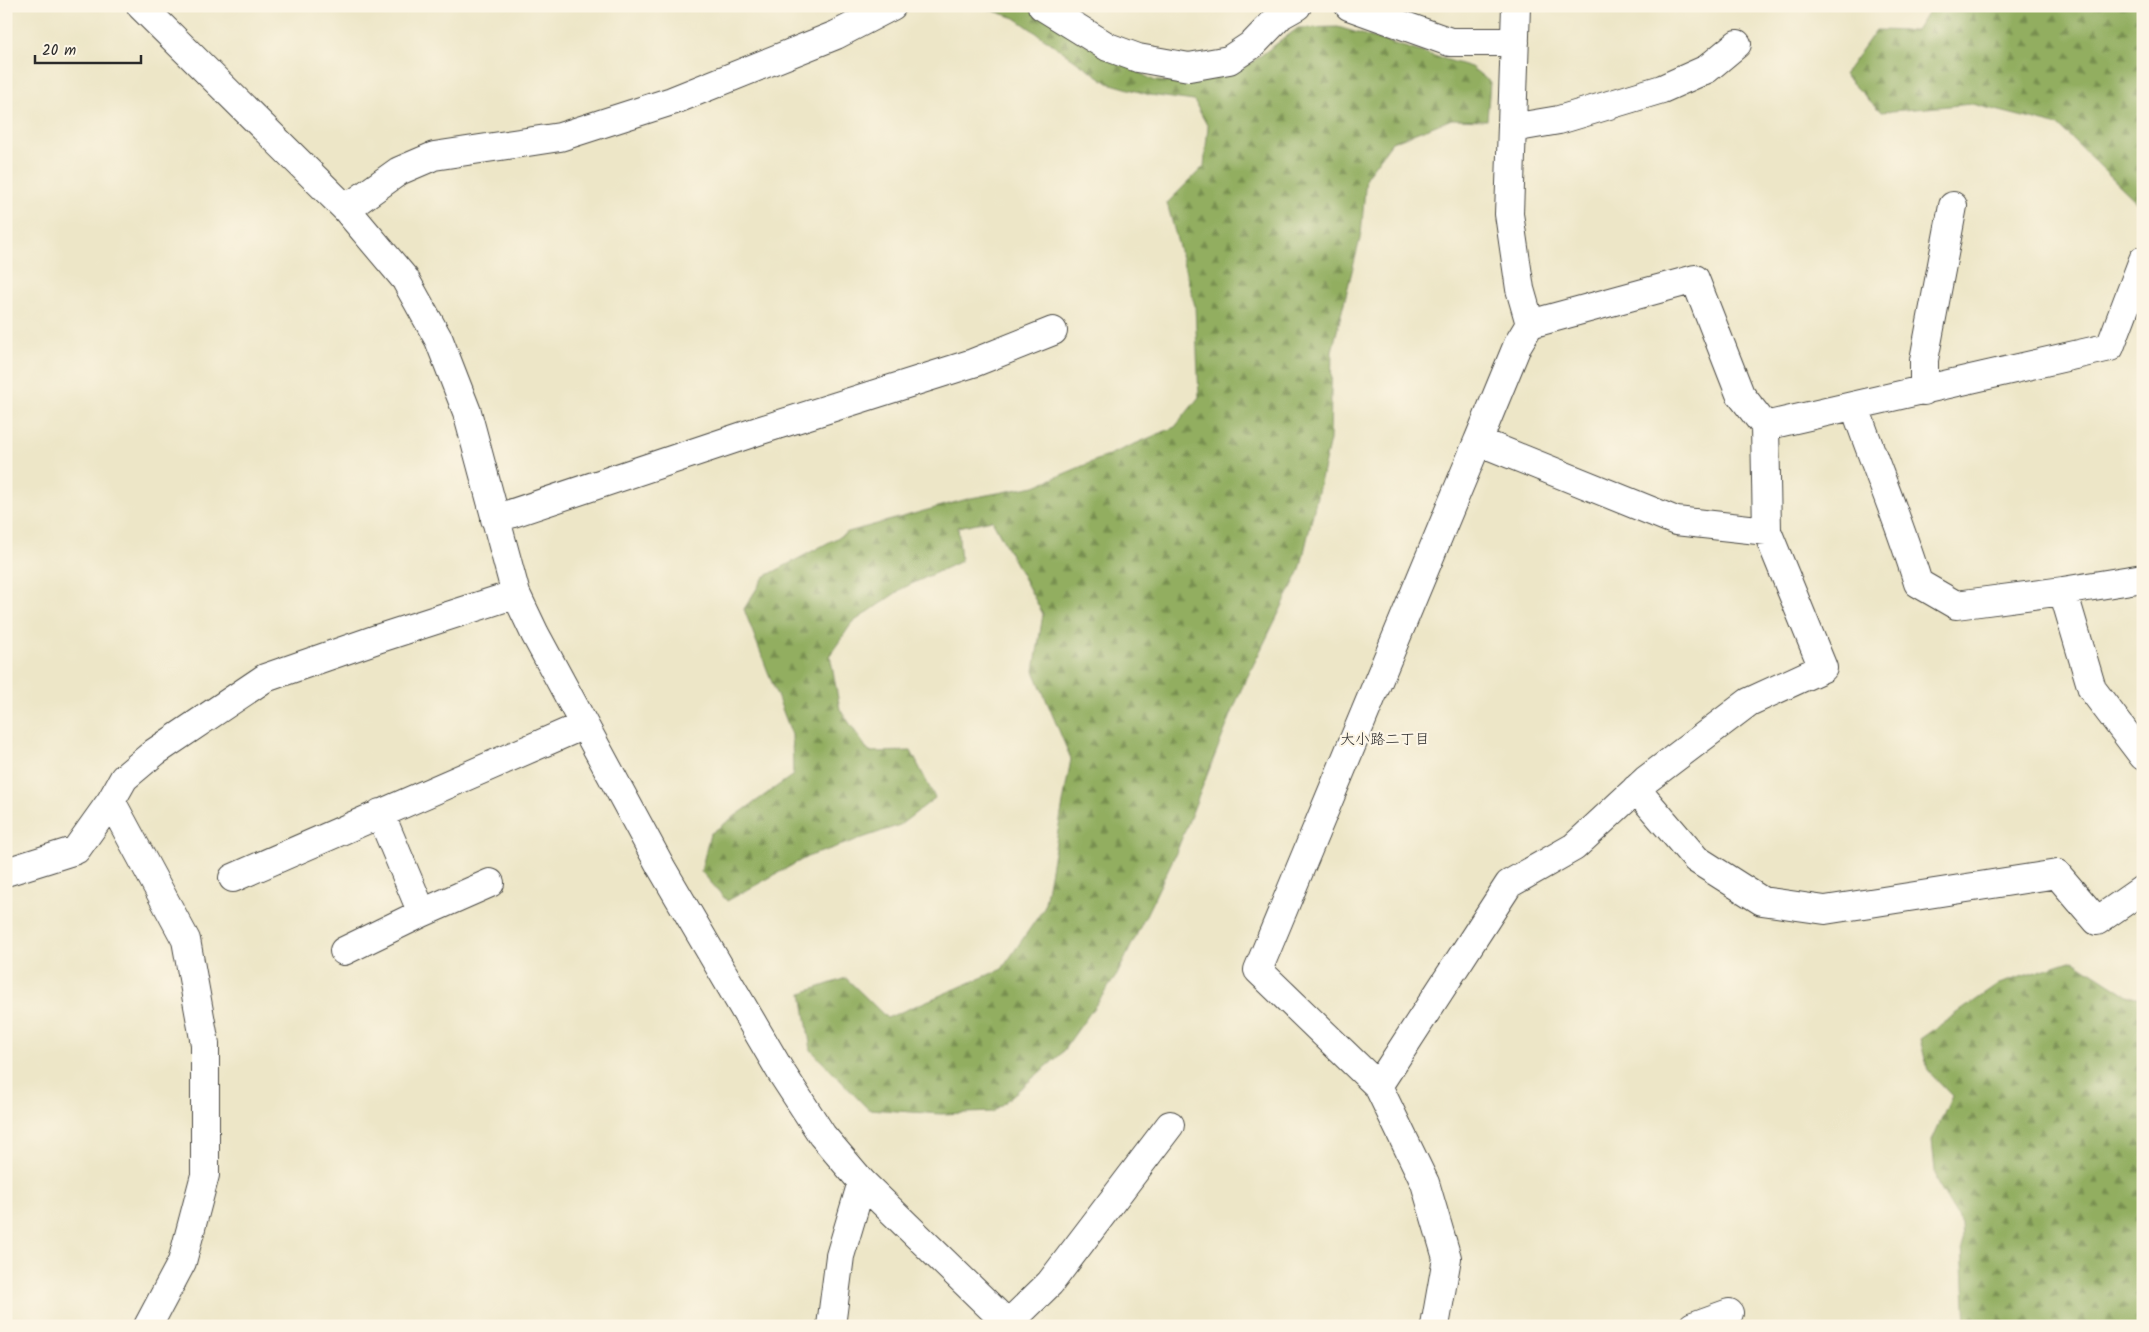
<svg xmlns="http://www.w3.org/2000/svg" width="2149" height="1332" font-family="Kalam,'Klee One',sans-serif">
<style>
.forest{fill:url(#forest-firs);stroke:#5e6c46}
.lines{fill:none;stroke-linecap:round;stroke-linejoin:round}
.minor-casing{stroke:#484742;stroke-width:30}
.minor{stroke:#fff;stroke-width:28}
.labels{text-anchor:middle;stroke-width:4.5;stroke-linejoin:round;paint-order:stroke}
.neighbourhood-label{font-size:15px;fill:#2b2b2b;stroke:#fcf5e5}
</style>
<defs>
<pattern id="forest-firs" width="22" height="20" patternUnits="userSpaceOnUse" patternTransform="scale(1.25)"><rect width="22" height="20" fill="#92ae60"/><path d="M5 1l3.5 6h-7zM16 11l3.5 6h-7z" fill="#778e4f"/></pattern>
</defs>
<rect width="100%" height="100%" fill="#fcf5e5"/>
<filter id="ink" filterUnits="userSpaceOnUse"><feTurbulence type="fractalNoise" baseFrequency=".02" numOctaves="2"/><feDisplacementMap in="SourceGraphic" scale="10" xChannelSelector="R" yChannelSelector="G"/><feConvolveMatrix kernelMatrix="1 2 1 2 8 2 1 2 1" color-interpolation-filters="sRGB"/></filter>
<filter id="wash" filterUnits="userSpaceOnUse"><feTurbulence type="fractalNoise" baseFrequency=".0096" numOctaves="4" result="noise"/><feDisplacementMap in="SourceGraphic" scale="20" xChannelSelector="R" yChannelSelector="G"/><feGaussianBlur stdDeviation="1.12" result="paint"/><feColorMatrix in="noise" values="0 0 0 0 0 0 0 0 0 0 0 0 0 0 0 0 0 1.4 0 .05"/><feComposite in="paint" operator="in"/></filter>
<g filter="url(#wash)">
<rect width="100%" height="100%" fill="#ede6c7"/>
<!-- forest -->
<path class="forest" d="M979 6H1065L1076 39 1155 81 1200 83 1248 65 1298 28 1338 27 1471 67 1490 82 1487 120 1452 119 1392 142 1366 177 1361 235 1332 351 1330 440 1300 570 1241 690 1176 853 1117 975 1060 1055 993 1112 941 1114 868 1109 811 1050 802 993 846 978 887 1018 1002 969 1044 908 1071 759 1034 671 1043 614 992 520 958 527 961 561 903 588 852 623 830 655 840 709 869 752 911 751 935 798 900 825 807 857 727 901 701 871 710 834 793 775 792 735 744 609 764 577 848 532 971 498 1035 486 1175 427 1199 397 1195 306 1167 203 1204 166 1208 127 1194 101 1150 95 1108 83 1015 18Z
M1932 6H2143V208L2059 126 1972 104 1881 112 1844 75 1876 30 1916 31Z
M2073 960 2129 996 2143 998V1326H1966L1961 1223 1936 1181 1932 1140 1952 1096 1928 1071 1920 1039 1999 984Z"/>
</g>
<g filter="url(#ink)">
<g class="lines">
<defs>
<path id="minor" d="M141 6 346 209 405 279 439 340 467 412 516 594 535 634 661 867 781 1072 822 1135 862 1182 1010 1326
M1042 6 1108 47 1138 58 1189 67 1229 60 1253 44 1281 15 1297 6
M1349 6 1450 42H1515
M1512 128 1559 120 1662 89 1707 69 1737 44
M346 209 399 171 434 156 560 137 672 101 836 35 892 6
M1924 391V360L1953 206
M1855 407C1875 466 1900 523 1918 583L1956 605 2063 591 2143 578
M1765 426 2110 347 2143 260
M1478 441 1518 344 1530 324 1520 289 1509 214 1516 6
M495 519 758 431 973 363 1053 331
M2063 591 2092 689 2143 756
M1636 789 1696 859 1762 901 1825 910 2057 874 2097 921 2143 889
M111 801 186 940 205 1044V1175L182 1262 148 1326
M6 872 76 850 111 801 124 778 155 752 265 678 377 639 516 594
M233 878 584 725
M422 913 490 883
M344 951 422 913 380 813
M1378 1086 1509 884 1574 847 1646 780 1749 702 1823 668 1767 531 1765 426 1740 394 1695 279 1530 324
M1008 1324 1050 1283 1170 1125
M831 1326 840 1256 862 1182
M1435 1326 1447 1258 1425 1183 1378 1086 1258 970 1478 441 1676 521 1767 531
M1693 1326 1729 1313"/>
</defs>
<!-- minor casing -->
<use href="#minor" class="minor-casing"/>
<!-- minor -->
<use href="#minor" class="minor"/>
</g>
</g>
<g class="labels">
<!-- neighbourhood labels -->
<g class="neighbourhood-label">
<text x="1385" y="744">大小路二丁目</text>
</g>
</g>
<!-- margin -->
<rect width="2149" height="1332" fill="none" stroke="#fcf5e5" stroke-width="25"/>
<!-- scale -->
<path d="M35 55v8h106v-8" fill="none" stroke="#2b2b2b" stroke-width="2.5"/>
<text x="42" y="55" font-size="15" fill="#2b2b2b" stroke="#fcf5e5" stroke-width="4" paint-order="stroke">20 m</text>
</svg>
